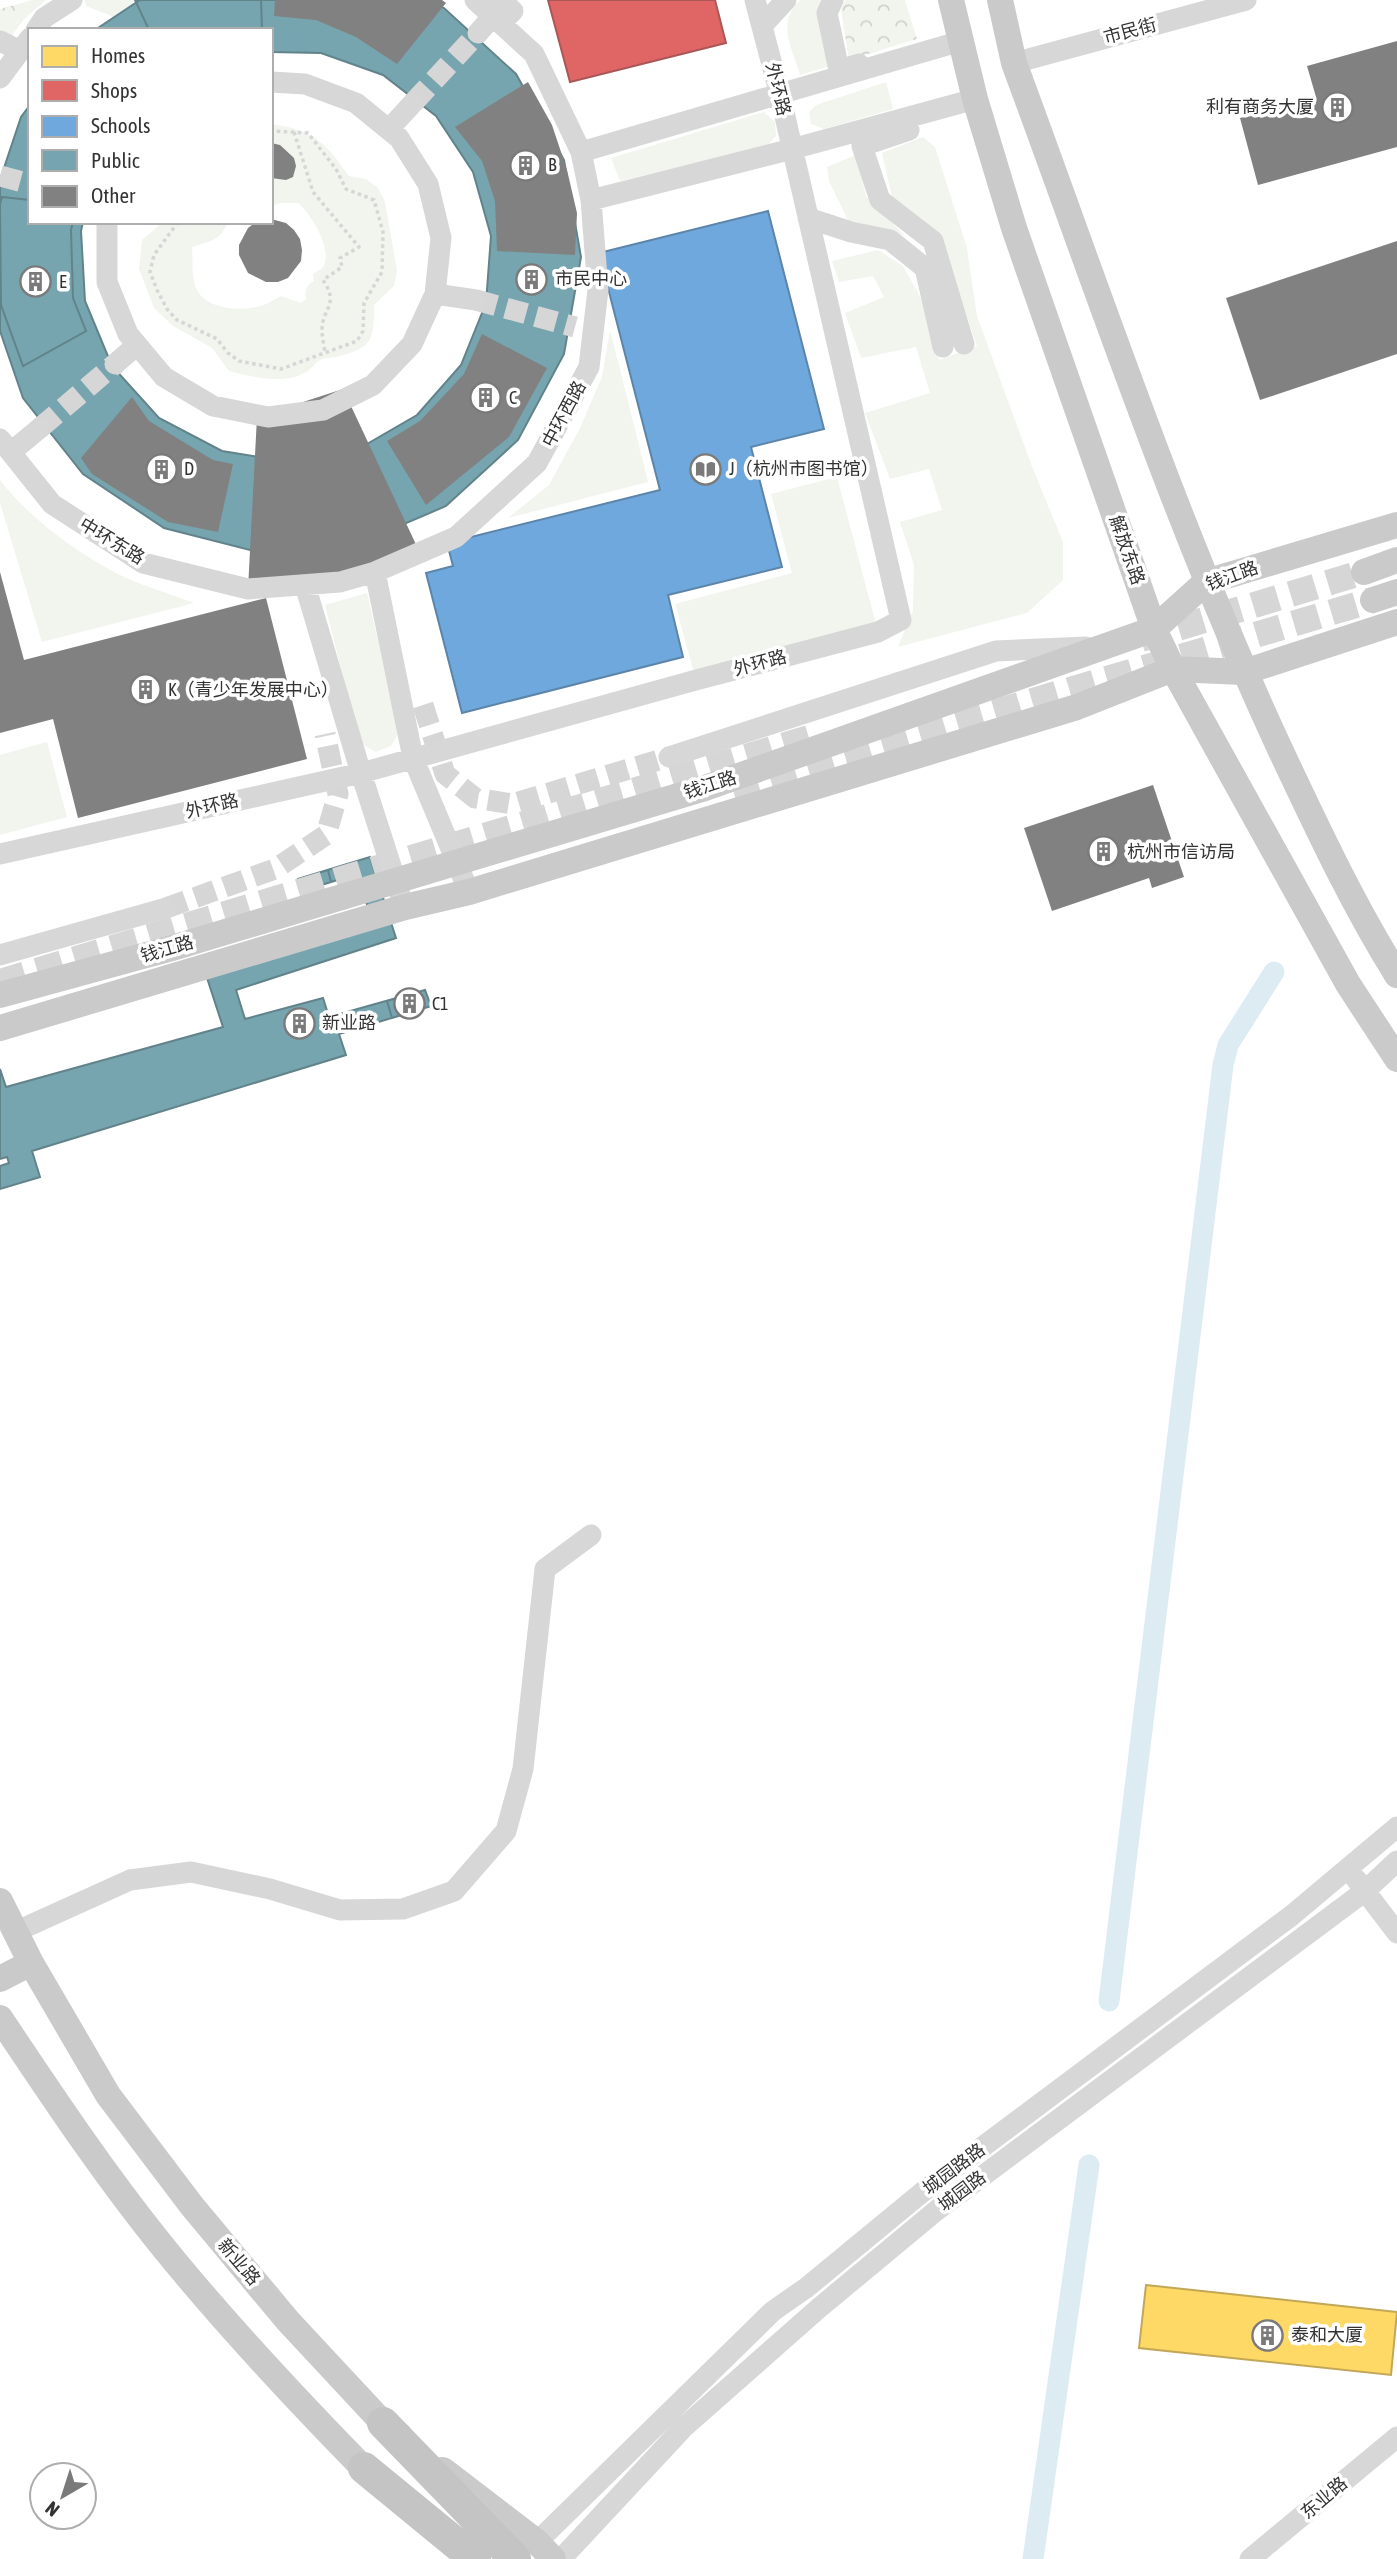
<svg xmlns="http://www.w3.org/2000/svg" width="1397" height="2559" font-family="'Asap Condensed','Noto Sans SC',sans-serif">
<style>
.grass{fill:#f1f5ed}
.forest{fill:url(#forest-crowns)}
.homes{fill:#ffd966;stroke:#c2a757;stroke-width:2}
.shops{fill:#e06666;stroke:#ac5757;stroke-width:2}
.schools{fill:#6fa8dc;stroke:#5d85a9;stroke-width:2}
.public{fill:#76a5af;stroke:#62838a;stroke-width:2}
.lines{fill:none;stroke-linecap:round;stroke-linejoin:round}
.canal{stroke:#ddebf3;stroke-width:21}
.building{fill:#818181}
.minor-tunnel{stroke:#d6d6d6;stroke-width:21;stroke-dasharray:21 10;stroke-linecap:butt}
.major-tunnel{stroke:#d6d6d6;stroke-width:26;stroke-dasharray:26 13;stroke-linecap:butt}
.path{stroke:#d6d6d6;stroke-width:3.5;stroke-dasharray:3.5 3.5;stroke-linecap:butt}
.minor{stroke:#d7d7d7;stroke-width:21}
.major{stroke:#cacaca;stroke-width:26}
.highway{stroke:#c4c4c4;stroke-width:32}
.labels{text-anchor:middle;stroke-width:7;stroke-linejoin:round;paint-order:stroke}
.street-label{font-size:18px;fill:#333;stroke:#fff}
.poi-label{font-size:18px;fill:#333;stroke:#fff;text-anchor:start}
</style>
<defs>
<pattern id="forest-crowns" width="20" height="18" patternUnits="userSpaceOnUse" patternTransform="scale(1.75)"><rect width="20" height="18" fill="#f1f5ed"/><path d="M2 6a3 3 0 1 1 6 0M12 15a3 3 0 1 1 6 0" fill="none" stroke="#cfd2cc"/></pattern>
</defs>
<rect width="100%" height="100%" fill="#fff"/>
<!-- grass -->
<path class="grass" d="M85 0H135L136 2 114 17 86 6Z
M800 0H821L818 14 830 66 800 75C792 47 776 23 800 0Z
M886 82 893 109 824 129 811 124 809 112 816 105Z
M764 112 775 122 776 136 767 146 620 181 611 158Z
M271 124C314 130 325 142 349 176L366 179 378 188 385 202 397 270 394 286 374 305C374 340 373 348 336 357 331 358 324 358 320 360 315 363 312 368 308 371 284 386 255 377 229 371L212 348 173 326 154 308 139 269 142 240 163 222H228C220 241 210 241 192 247 193 261 191 277 197 290 207 309 238 311 256 307 264 306 274 300 281 296L301 303 306 299C305 289 306 286 314 281L313 274C317 271 324 269 325 263 330 245 311 214 298 203H280L271 206Z
M923 137 935 147 967 248 977 316 1031 464 1063 542V580L1027 613 898 647 913 610 914 565 900 522 942 510 929 469 890 479 865 413 930 393 916 347 861 358 845 313 884 297 873 276 839 282 832 261 878 250 903 266 922 300 939 360 977 346 939 236 892 197 882 153Z
M856 155 866 196 905 236 848 220 829 181 827 167Z
M610 330 648 482 508 518 549 485 580 428 602 377Z
M837 477 878 632 696 680 675 604 792 573 771 494Z
M0 480C29 518 76 552 118 574 141 586 169 593 194 603L42 642 0 503Z
M367 593 399 732 391 746 376 752 360 743 325 605Z
M47 742 67 817 0 835V755Z"/>
<!-- forest -->
<path class="forest" d="M33 0H46L23 20 11 37 0 31V9Z
M845 0H905L917 39 849 60 841 10Z"/>
<!-- homes -->
<path class="homes" d="M1146 2285 1397 2312 1391 2375 1139 2348Z"/>
<!-- shops -->
<path class="shops" d="M548 0H715L726 43 570 82Z"/>
<!-- schools -->
<path class="schools" d="M768 211 824 429 751 447 782 567 668 595 683 657 462 713 426 573 453 566 447 543 660 490 599 253Z"/>
<!-- public -->
<path class="public" d="M135 0H261L262 30H149Z
M140 0H425L444 8 516 74 564 160 581 257 564 354 518 440 446 506 355 545 258 552 164 528 83 474 23 398 0 331V180L21 117 30 105V222H83L81 231 85 301 112 366 159 418 222 451 291 462 360 448 417 415 461 365 486 303 491 236 473 172 436 116 383 75 321 53 271 52V30H95Z
M2 197 30 200V222H73L71 230 73 298 86 331 23 366 1 305 0 204Z
M370 857 396 938 236 990 245 1019 323 998 329 1017 425 990 431 1006 339 1034 346 1055 32 1151 40 1177 0 1189V1166L9 1163 7 1157 0 1159V1069L6 1087 223 1027 207 978 373 923 357 874 302 891 298 879Z
M328 870 331 882 302 891 298 879Z
M425 990 431 1006 392 1018 387 1001Z"/>
<g class="lines">
<!-- canal -->
<path class="canal" d="M1109 2001 1223 1065 1228 1045 1274 972
M1033 2559 1089 2165"/>
</g>
<!-- building -->
<path class="building" d="M275 0H442L446 3 397 64 356 37 316 20 274 16Z
M1397 41V147L1258 185 1240 118 1316 97 1307 66Z
M528 82 552 125 567 170 577 213 575 255 497 251 495 201 482 161 455 127Z
M271 143 280 145 294 158 296 166 293 177 286 180 271 178Z
M271 219 286 223 294 230 300 239 302 250 301 261 288 278 278 282H266L248 273 239 255V245L248 228 256 222H271Z
M1397 241V354L1260 400 1226 298Z
M482 334 547 368 509 437 426 505 387 441 420 421 464 374Z
M343 389 420 553 375 572 248 589 257 417Z
M132 397 149 421 213 460 233 464 218 532 168 522 92 474 81 458Z
M0 572 24 660 266 598 307 759 78 818 53 719 0 733Z
M1153 785 1184 877 1152 888 1149 878 1052 911 1024 828Z"/>
<g class="lines">
<!-- minor-tunnel -->
<path class="minor-tunnel" d="M413 103 478 33
M0 176 30 184
M476 300 575 327
M40 428 115 364
M423 705 445 774 475 798 512 804 669 757
M166 908 275 869 326 835 338 794 325 734"/>
<!-- major-tunnel -->
<path class="major-tunnel" d="M1141 639 1364 572
M733 790 1373 600
M0 982 819 735"/>
<!-- path -->
<path class="path" d="M294 132 313 192 359 247 340 258 342 267 323 280C340 305 322 308 322 330 322 337 324 345 325 353
M178 222 154 255 150 272 157 290 167 309 177 320 217 339 228 353 239 361 281 369 357 341 363 331 364 303 382 272 383 232 374 200 346 189 336 169 308 133 271 131"/>
<!-- minor -->
<path class="minor" d="M501 0 513 11 501 23
M833 0 827 13 839 70 859 64
M762 26 786 0
M36 30 44 18 72 0
M478 33 493 16
M0 41 20 51
M1014 63 1246 0
M0 78 30 38
M389 129 413 103
M909 130 862 146 880 200 933 241 964 344
M581 152 961 41
M591 200 792 149 975 99
M808 218 851 232 890 240 925 268 943 347
M107 222V282L128 334 164 377 213 406 268 417 323 410 373 385 412 344 435 294 441 238 428 184 399 138 356 103 305 84 271 82
M435 294 476 300
M115 364 137 345
M0 439 52 504 143 563 248 589 340 582 375 572 456 537 537 463 589 367 598 290 591 200 581 152 534 54 475 0
M11 452 40 428
M375 572 413 758 469 892
M305 585 361 773 400 894
M669 757 996 651 1086 647
M0 854 361 773 696 680 878 632 901 620 780 95 755 0
M0 955 166 908
M1356 1879 1397 1933
M15 1932 130 1880 191 1872 270 1889 340 1910 403 1909 454 1891 506 1831 523 1769 545 1569 591 1535
M537 2542 773 2311 806 2288 925 2190 1291 1916 1397 1827
M561 2559 683 2428 819 2308 937 2210 1365 1891 1397 1861
M1250 2559 1397 2437"/>
<!-- major -->
<path class="major" d="M951 0 975 99 1014 228 1154 629 1173 669 1348 984 1397 1059
M1000 0 1014 63C1101 298 1180 537 1287 764 1321 836 1355 908 1397 975
M1364 572 1397 560
M1373 600 1397 592
M0 995 172 948 705 788 1154 629 1206 582 1397 525
M0 1028 405 907 469 892 1077 707 1173 669 1244 672 1397 622
M0 1901 31 1963 108 2095 192 2206 288 2321 383 2423 399 2435
M0 1979 31 1963
M0 2018C56 2102 112 2186 177 2264 240 2340 308 2412 378 2483
M443 2470 537 2542 553 2559"/>
<!-- highway -->
<path class="highway" d="M383 2423 515 2559
M364 2468 475 2559"/>
</g>
<!-- icons -->
<defs>
<symbol id="building-ring" viewBox="-11 -11 22 22"><circle r="9.5" fill="#fff" stroke="#7a7a7a" stroke-width="1.5"/><path d="M-4-6H4V6H1V3H-1V6H-4ZM-2.5-4.3h1.7v1.8h-1.7ZM.8-4.3h1.7v1.8H.8ZM-2.5-1h1.7V.8h-1.7ZM.8-1h1.7V.8H.8Z" fill="#7a7a7a"/></symbol>
<symbol id="library-ring" viewBox="-11 -11 22 22"><circle r="9.5" fill="#fff" stroke="#7a7a7a" stroke-width="1.5"/><path d="M-6-4Q-3-5.5-.7-3.5V5Q-3 3-6 4ZM6-4Q3-5.5 .7-3.5V5Q3 3 6 4Z" fill="#7a7a7a"/></symbol>
</defs>
<g fill-rule="evenodd">
<use href="#building-ring" x="1320" y="90" width="35" height="35"/>
<use href="#building-ring" x="508" y="148" width="35" height="35"/>
<use href="#building-ring" x="514" y="262" width="35" height="35"/>
<use href="#building-ring" x="18" y="264" width="35" height="35"/>
<use href="#building-ring" x="468" y="380" width="35" height="35"/>
<use href="#building-ring" x="144" y="452" width="35" height="35"/>
<use href="#library-ring" x="688" y="452" width="35" height="35"/>
<use href="#building-ring" x="128" y="672" width="35" height="35"/>
<use href="#building-ring" x="1086" y="834" width="35" height="35"/>
<use href="#building-ring" x="392" y="986" width="35" height="35"/>
<use href="#building-ring" x="282" y="1006" width="35" height="35"/>
<use href="#building-ring" x="1250" y="2318" width="35" height="35"/>
</g>
<g class="labels">
<!-- street labels -->
<g class="street-label">
<text transform="translate(1130 31) rotate(-15)" y="6">市民街</text>
<text transform="translate(778 89) rotate(76)" y="6">外环路</text>
<text transform="translate(564 414) rotate(-62)" y="6">中环西路</text>
<text transform="translate(112 541) rotate(31)" y="6">中环东路</text>
<text transform="translate(1127 550) rotate(71)" y="6">解放东路</text>
<text transform="translate(1232 576) rotate(-20)" y="6">钱江路</text>
<text transform="translate(760 663) rotate(-15)" y="6">外环路</text>
<text transform="translate(710 785) rotate(-18)" y="6">钱江路</text>
<text transform="translate(212 806) rotate(-13)" y="6">外环路</text>
<text transform="translate(167 949) rotate(-16)" y="6">钱江路</text>
<text transform="translate(954 2169) rotate(-37)" y="6">城园路路</text>
<text transform="translate(962 2191) rotate(-37)" y="6">城园路</text>
<text transform="translate(239 2262) rotate(50)" y="6">新业路</text>
<text transform="translate(1324 2498) rotate(-40)" y="6">东业路</text>
</g>
<!-- poi labels -->
<g class="poi-label">
<text x="1314" y="113" text-anchor="end">利有商务大厦</text>
<text x="548" y="171">B</text>
<text x="555" y="285">市民中心</text>
<text x="59" y="288">E</text>
<text x="509" y="404">C</text>
<text x="184" y="475">D</text>
<text x="729" y="475">J（杭州市图书馆）</text>
<text x="168" y="696">K（青少年发展中心）</text>
<text x="1127" y="858">杭州市信访局</text>
<text x="432" y="1010">C1</text>
<text x="322" y="1029">新业路</text>
<text x="1291" y="2341">泰和大厦</text>
</g>
</g>
<!-- legend -->
<rect x="28" y="28" width="245" height="196" fill="#ffffff" stroke="#adadad" stroke-width="2"/>
<rect x="42" y="46" width="35" height="21" fill="#ffd966" stroke="#adadad" stroke-width="2"/>
<text x="91" y="63" font-size="21" fill="#333333">Homes</text>
<rect x="42" y="80" width="35" height="21" fill="#e06666" stroke="#adadad" stroke-width="2"/>
<text x="91" y="98" font-size="21" fill="#333333">Shops</text>
<rect x="42" y="116" width="35" height="21" fill="#6fa8dc" stroke="#adadad" stroke-width="2"/>
<text x="91" y="133" font-size="21" fill="#333333">Schools</text>
<rect x="42" y="150" width="35" height="21" fill="#76a5af" stroke="#adadad" stroke-width="2"/>
<text x="91" y="168" font-size="21" fill="#333333">Public</text>
<rect x="42" y="186" width="35" height="21" fill="#818181" stroke="#adadad" stroke-width="2"/>
<text x="91" y="203" font-size="21" fill="#333333">Other</text>
<!-- north arrow -->
<g transform="translate(63 2496) rotate(219)"><circle r="33" fill="#ffffff" stroke="#adadad" stroke-width="2"/>
<path d="M0-5L12 26L0 18L-12 26Z" fill="#7a7a7a"/>
<text y="-10" font-size="19" font-weight="bold" text-anchor="middle" fill="#333333">N</text>
</g>
</svg>
